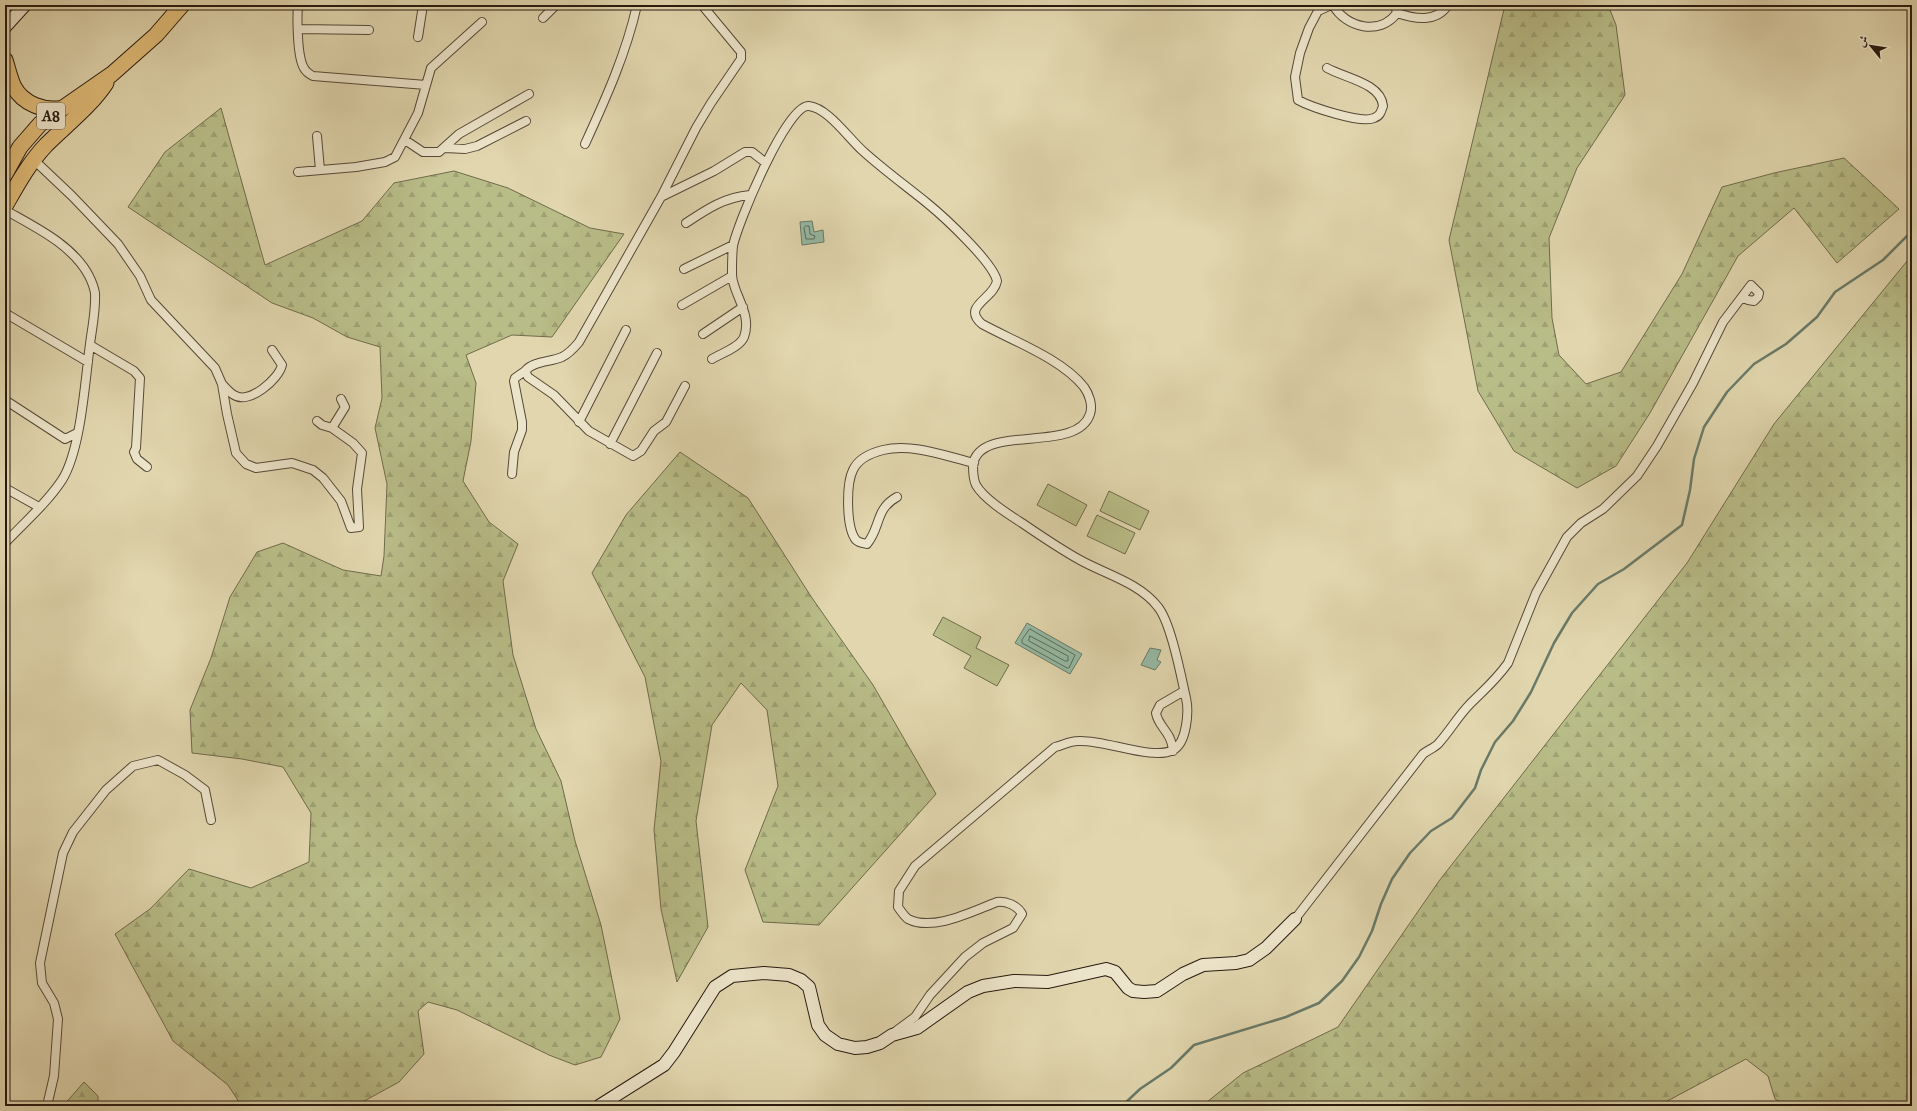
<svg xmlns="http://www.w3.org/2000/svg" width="1917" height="1111" font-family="'IM FELL Great Primer',Amiri,serif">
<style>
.forest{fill:url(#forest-firs);stroke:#706b4c}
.pitch{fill:#b8bc87;stroke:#706b4c}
.water{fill:#95baa5;stroke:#697a69}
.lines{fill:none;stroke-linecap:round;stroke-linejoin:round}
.shore{stroke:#5e6a5a;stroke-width:1}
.stream{stroke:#697a69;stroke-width:2.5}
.street-casing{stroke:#564938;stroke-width:10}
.secondary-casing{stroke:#281a10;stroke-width:14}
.highway-casing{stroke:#281a10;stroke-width:17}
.street{stroke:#ece4ca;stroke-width:8}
.secondary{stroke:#ece4ca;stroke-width:12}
.highway{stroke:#e0bb77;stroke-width:15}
.labels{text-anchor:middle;stroke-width:4;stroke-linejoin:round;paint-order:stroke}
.shield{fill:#ece4ca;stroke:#635748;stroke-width:1}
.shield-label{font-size:15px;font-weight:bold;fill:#281a10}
</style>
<defs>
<pattern id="forest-firs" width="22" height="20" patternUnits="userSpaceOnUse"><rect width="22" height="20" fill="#b8bc87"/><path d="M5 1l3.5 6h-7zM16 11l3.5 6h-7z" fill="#9ea174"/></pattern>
</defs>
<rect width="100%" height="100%" fill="#e1d6ae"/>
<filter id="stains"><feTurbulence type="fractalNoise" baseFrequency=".005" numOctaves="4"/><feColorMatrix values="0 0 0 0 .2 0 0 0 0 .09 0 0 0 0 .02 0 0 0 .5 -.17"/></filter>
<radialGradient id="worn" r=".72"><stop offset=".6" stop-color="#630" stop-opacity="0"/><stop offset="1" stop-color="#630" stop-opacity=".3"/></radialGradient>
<!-- forest -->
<path class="forest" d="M1505 5H1608L1616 25 1625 95 1577 168 1549 238 1552 318 1559 355 1586 384 1621 372 1682 274 1722 187 1774 173 1844 158 1899 209 1837 263 1794 208 1738 256 1650 413 1616 466 1577 488 1514 451 1478 391 1449 240Z
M221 108 265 265 362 221 394 183 454 171 508 188 590 228 624 234 552 337 512 335 466 355 476 383 471 441 463 481 489 522 518 544 503 581 513 655 536 729 561 781 575 841 601 925 620 1019 601 1057 575 1065 549 1055 457 1010 428 1002 418 1011 424 1054 399 1082 355 1106 289 1105V1106H240L239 1102 228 1085 173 1041 115 934 150 909 189 869 251 888 309 862 311 813 283 767 242 759 192 753 190 710 211 658 230 597 257 552 283 543 343 570 381 576 384 556 387 484 375 428 382 398 380 347 347 337 313 318 272 303 128 207 165 152Z
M1912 255V1106H1788L1775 1099 1768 1076 1746 1059 1658 1106H1202L1243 1073 1338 1027 1439 881 1687 563 1774 424Z
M680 452 748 498 812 598 873 685 936 794 819 925 763 922 745 870 778 786 767 710 741 683 712 725 696 821 708 927 677 982 661 909 654 830 661 761 645 677 592 573 626 515Z
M84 1082 98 1096V1106H63Z"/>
<!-- pitch -->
<path class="pitch" d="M1048 484 1087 505 1076 526 1037 505Z
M1109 491 1149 511 1140 530 1100 511Z
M1097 515 1135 533 1125 554 1087 536Z
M943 617 981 637 976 648 1009 665 997 686 964 668 971 656 933 635Z"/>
<!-- water -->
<path class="water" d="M812 221 814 232 823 230 824 242 802 245 800 222Z
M1027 623 1082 654 1070 674 1015 643Z
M1150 648 1161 650 1157 660 1161 662 1155 670 1141 665Z"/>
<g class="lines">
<!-- shore -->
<path class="shore" d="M806 226H809L810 234 815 236 814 239H806L804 228Z
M1030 629 1075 655 1069 668H1067L1022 643V640Z
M1030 636 1068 656V661H1065L1029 641Z"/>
<!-- stream -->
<path class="stream" d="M1122 1106 1140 1089 1171 1068 1194 1045 1286 1017 1319 1003 1342 981 1359 957 1372 931 1381 904 1392 879 1410 853 1431 831 1452 818 1475 788 1481 770 1495 742 1513 721 1531 692 1554 643 1572 613 1598 584 1624 569 1682 525 1690 490 1694 459 1704 427 1727 392 1754 364 1786 344 1817 317 1835 292 1883 260 1912 231"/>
<defs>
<path id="street" d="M298 5C297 18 297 57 304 68 306 72 309 74 313 76L426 85
M1333 5C1346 28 1380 36 1397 13L1395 5
M1397 13C1415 19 1436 23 1448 5
M543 18 556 5
M298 29 369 30
M418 37 423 5
M1327 68C1345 78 1381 83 1383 106 1381 112 1380 116 1374 118 1361 124 1311 107 1298 100L1295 77 1300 53 1309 28 1318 11 1331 5
M317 136 320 170
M405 140 423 152H439L459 134 529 94
M585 144C606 98 626 54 637 5
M445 148 465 149 477 146 526 121
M34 160 72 196 118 244 140 276 151 300 215 368 222 384 227 414 236 453 246 464 256 468 292 463 313 470 323 478 341 501 351 528 359 527 357 489 362 453 353 443 332 428 345 407 341 399
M298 172 356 167 385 162 395 157 418 113 431 68 482 22
M661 197 714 171 745 152H752L766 163
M5 210C35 227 73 245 89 276 92 282 94 287 95 293 96 310 92 328 90 344 85 381 81 450 62 480 47 503 24 523 5 543
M686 223C707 209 725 197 750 195
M684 269 733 245
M682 305 732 276
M5 313 88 362
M703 334 743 307
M90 345 134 371 140 378 136 448 134 452 137 459 147 467
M712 359C722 353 740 347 744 337 753 313 731 292 732 273 732 264 732 255 733 246 737 225 787 103 809 106 828 108 849 139 864 152 884 170 906 186 927 203 943 216 993 262 997 281 994 299 961 306 982 324 1013 341 1062 359 1084 387 1089 394 1093 405 1090 414 1077 455 979 422 973 465 973 471 973 479 976 485 984 499 1008 514 1022 523 1041 536 1060 549 1080 560 1105 574 1140 583 1158 607 1171 623 1181 676 1186 698 1189 711 1187 743 1173 750 1153 761 1104 739 1078 741 1070 741 1063 745 1055 747L915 866 899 891 898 907C901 911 904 916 908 919 933 932 973 911 997 902 1006 901 1017 905 1022 914L1013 928 983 943 965 957 930 995 915 1017 896 1031
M222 384C226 388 230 393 234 395 249 405 279 379 282 365L272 350
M685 386 666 422 654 431 641 451 633 456 589 431 554 395 528 377 525 371C533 361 551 362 562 357 570 353 574 348 579 342L661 197 696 128 711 103 741 59V52L702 5
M5 400 65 439 77 433
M317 421 322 425 332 428
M579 422 626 330
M610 444 657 353
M512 474 514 452 522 430V422L514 381 515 378 525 371
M5 488 39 507
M897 497C875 509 881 527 867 544 863 543 859 543 856 540 846 528 846 484 853 470 858 459 871 453 883 450 912 443 945 456 974 463
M1173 751C1172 732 1158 727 1156 713L1160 705 1184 691
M1295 919 1423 754C1428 750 1434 748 1438 744 1450 731 1458 716 1470 704 1484 690 1496 680 1508 663L1536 593 1567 537 1581 523 1603 509 1637 476 1657 446 1693 383 1723 322 1751 285 1759 293 1758 297 1754 301 1748 300 1742 297
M47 1106 54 1076 58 1019 54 1003 42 983 40 963 63 853 73 832 106 790 133 766 158 760 185 775 205 790 211 820"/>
<path id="secondary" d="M5 27 25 5
M599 1106 664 1065 674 1052 715 987 732 976 764 973 789 975 801 980 809 987 818 1025 825 1035 838 1044 855 1048 867 1047 880 1043 892 1035 917 1028 968 992 983 986 1014 981 1048 982 1106 969 1115 972 1128 988 1133 991 1144 992 1157 991 1183 974 1203 965 1236 963 1249 960 1266 948 1295 919"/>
<path id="highway" d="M5 60C8 69 10 79 14 87 23 104 45 112 63 108
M5 174 20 147 40 124 112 74 156 35 182 5
M5 206C17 185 29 163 46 145 66 125 90 107 106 83"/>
</defs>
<!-- street casing -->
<use href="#street" class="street-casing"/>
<!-- secondary casing -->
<use href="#secondary" class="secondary-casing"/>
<!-- highway casing -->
<use href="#highway" class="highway-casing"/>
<!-- street -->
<use href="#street" class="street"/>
<!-- secondary -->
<use href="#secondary" class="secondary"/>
<!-- highway -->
<use href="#highway" class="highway"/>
</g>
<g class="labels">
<!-- shield labels -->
<rect class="shield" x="37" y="103" width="28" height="26" rx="3"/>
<g class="shield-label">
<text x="51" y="121">A8</text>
</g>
</g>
<!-- margin -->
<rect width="1917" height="1111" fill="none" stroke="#e1d6ae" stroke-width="20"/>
<rect x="6" y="6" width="1905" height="1099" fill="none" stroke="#281a10" stroke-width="2"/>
<rect x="10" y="10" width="1897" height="1091" fill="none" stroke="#281a10"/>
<!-- north arrow -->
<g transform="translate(1871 46) rotate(300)" stroke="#ece4ca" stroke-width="3" paint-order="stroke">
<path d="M0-3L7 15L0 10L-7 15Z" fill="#281a10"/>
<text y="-6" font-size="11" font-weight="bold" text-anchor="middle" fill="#281a10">ش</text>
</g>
<rect width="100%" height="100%" filter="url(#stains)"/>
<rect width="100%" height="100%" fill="url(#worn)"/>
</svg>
